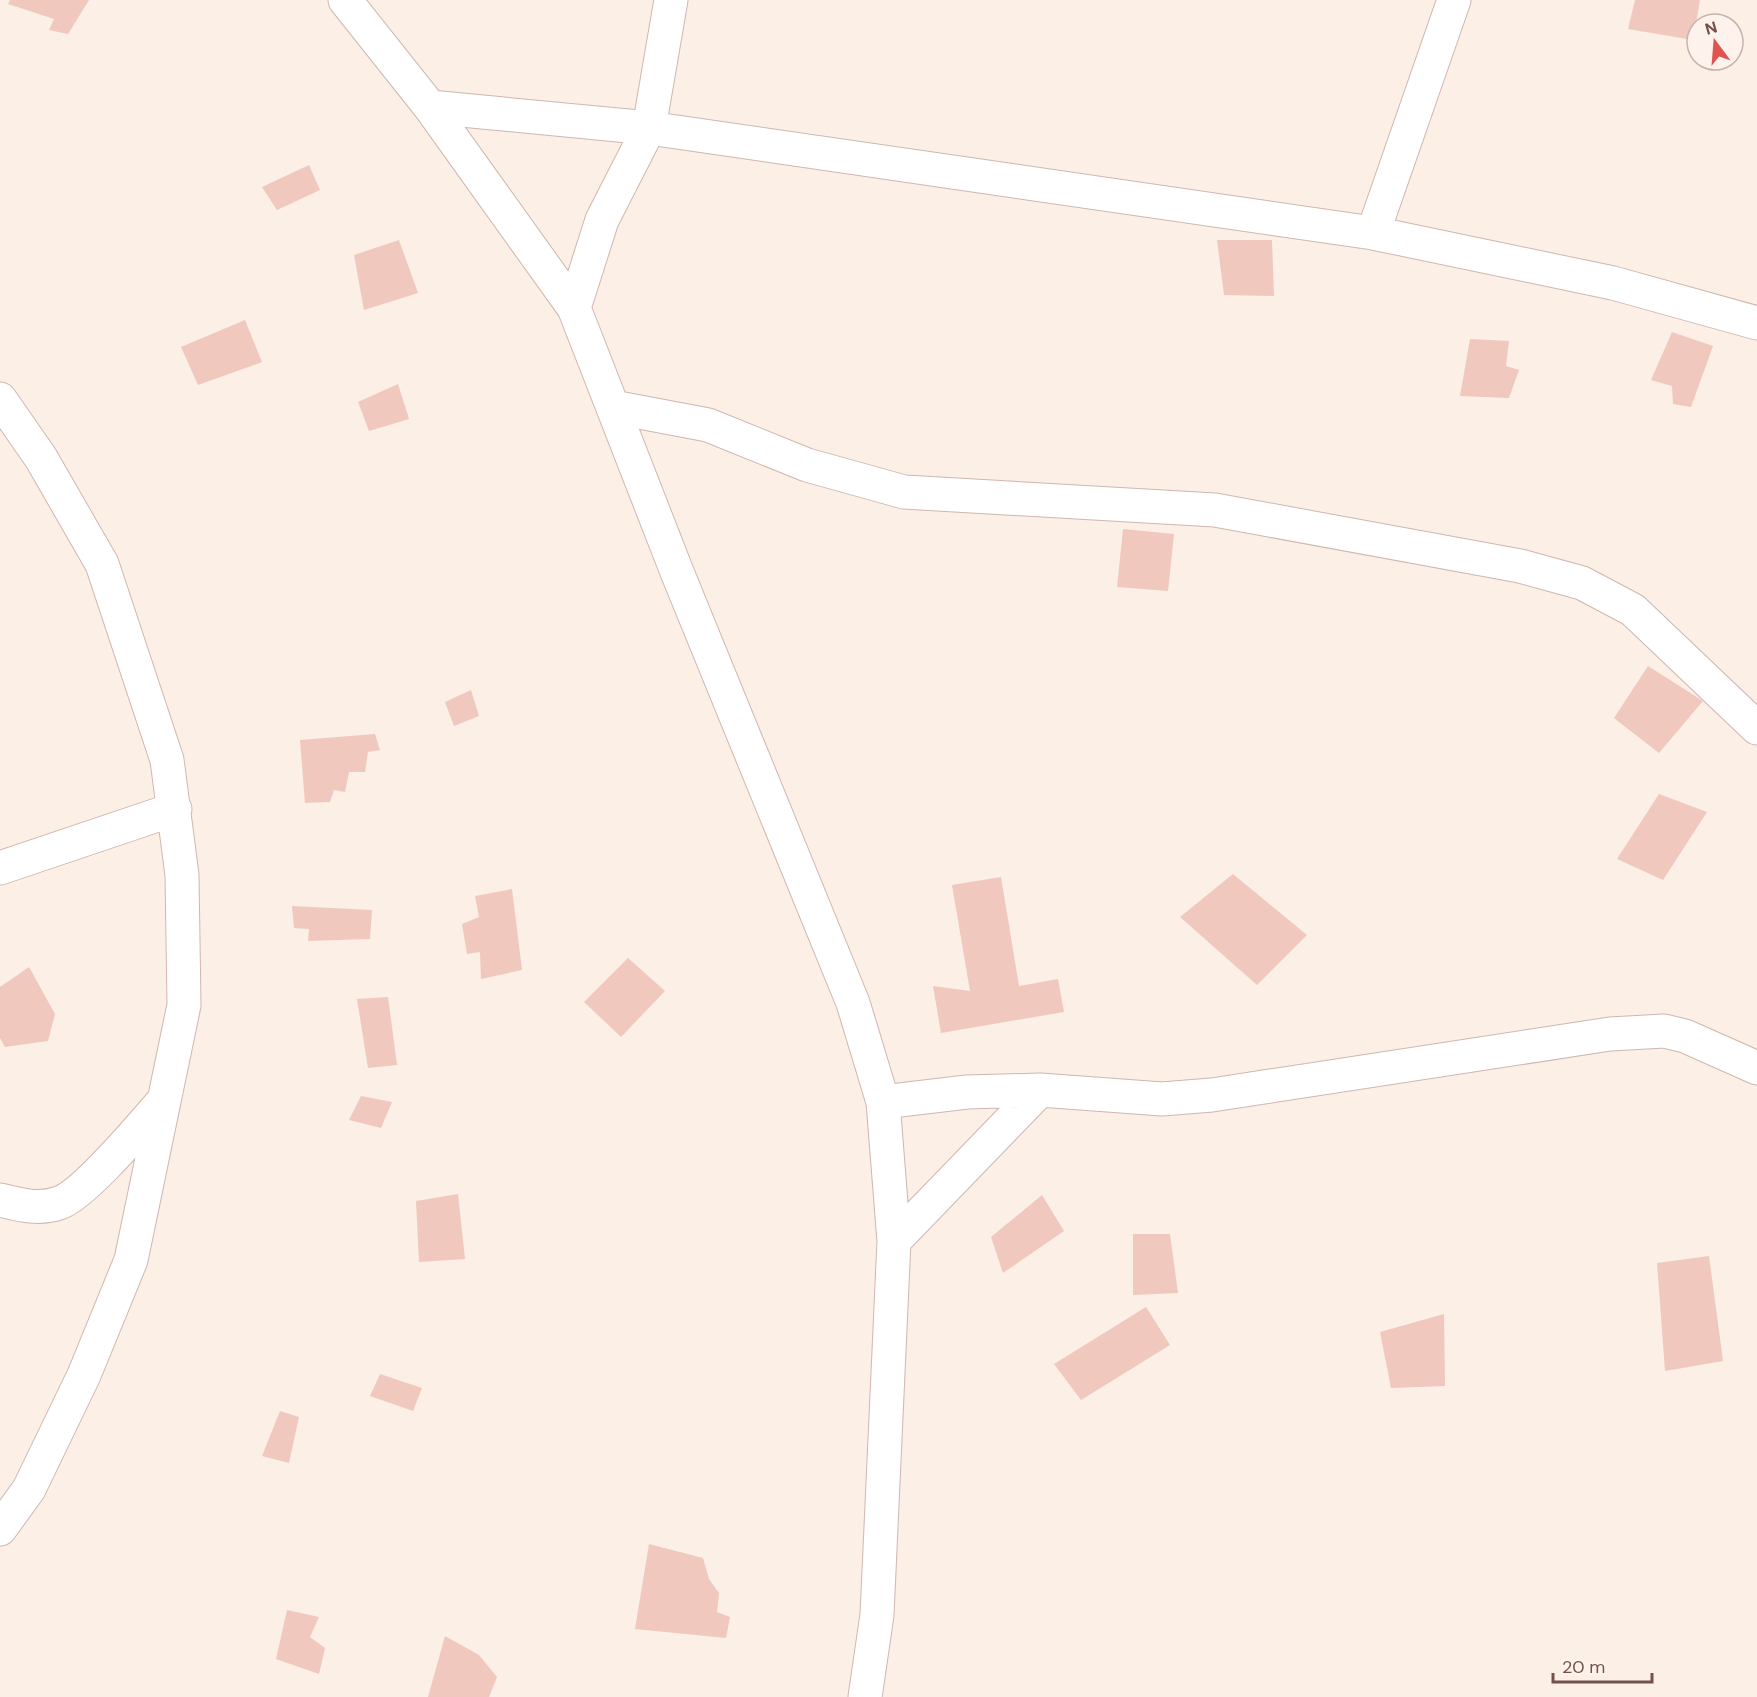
<svg xmlns="http://www.w3.org/2000/svg" width="1757" height="1697" font-family="'DM Sans',sans-serif">
<style>
.building{fill:#f0c8be}
.lines{fill:none;stroke-linecap:round;stroke-linejoin:round}
.minor-casing{stroke:#cfb7af;stroke-width:35}
.minor{stroke:#fff;stroke-width:33}
</style>
<rect width="100%" height="100%" fill="#fbefe6"/>
<!-- building -->
<path class="building" d="M10 0H89L68 34 49 30 54 19 8 4Z
M1635 0H1700L1693 40 1628 29Z
M309 165 320 190 277 210 262 187Z
M399 240 418 293 364 310 354 255Z
M1217 240H1272L1274 296 1224 295Z
M245 320 262 362 198 385 181 347Z
M1672 332 1713 346 1691 407 1673 404 1672 386 1651 380Z
M1470 339 1509 341 1506 366 1519 370 1509 398 1460 396Z
M398 384 409 419 369 431 358 402Z
M1123 529 1174 534 1168 591 1117 587Z
M1648 666 1703 701 1659 753 1614 718Z
M471 690 479 716 454 726 445 702Z
M375 734 380 750 368 752 365 772H349L345 792 334 790 330 802 305 803 300 740Z
M1659 794 1707 812 1663 880 1617 859Z
M1233 874 1307 935 1257 985 1180 917Z
M1001 877 1019 986 1058 979 1064 1012 941 1033 933 986 970 991 952 885Z
M512 889 522 970 481 979 480 952 467 954 462 924 479 917 475 896Z
M292 906 372 910 370 939 308 941 309 929 294 928Z
M628 958 665 991 621 1037 584 1002Z
M29 967 55 1014 48 1041 5 1047 0 1038V987Z
M388 997 397 1065 368 1068 357 999Z
M361 1096 392 1102 381 1128 349 1120Z
M458 1194 465 1259 419 1262 416 1201Z
M1042 1195 1064 1231 1003 1273 991 1237Z
M1133 1234H1170L1178 1293 1133 1295Z
M1709 1256 1723 1361 1665 1371 1657 1263Z
M1146 1307 1170 1345 1081 1400 1054 1364Z
M1444 1314 1445 1386 1391 1388 1380 1332Z
M380 1374 422 1388 413 1411 370 1396Z
M280 1411 299 1417 289 1463 262 1456Z
M649 1544 703 1558 709 1579 719 1593 717 1612 730 1617 726 1638 635 1629Z
M287 1610 319 1617 310 1637 325 1648 319 1674 276 1659Z
M445 1636 479 1655 497 1677 489 1697H428Z"/>
<g class="lines">
<defs>
<path id="minor" d="M345 0 430 107 574 308 677 572 853 1003 883 1102 894 1241 877 1615 865 1697
M430 107 649 128 1373 233 1613 283 1757 323
M1373 233 1454 0
M574 308 602 220 649 128 671 0
M0 399 41 458 102 564 167 760 182 875 184 1005 131 1260 84 1375 29 1489 0 1529
M613 407 708 425 807 465 904 492 1215 510 1520 566 1582 583 1633 610 1757 728
M0 868 175 809
M883 1102 967 1092 1040 1090 1162 1099 1212 1095 1610 1034 1664 1031 1685 1036 1757 1068
M0 1200C20 1205 39 1210 59 1203 84 1195 144 1123 164 1100
M894 1241 1040 1090"/>
</defs>
<!-- minor casing -->
<use href="#minor" class="minor-casing"/>
<!-- minor -->
<use href="#minor" class="minor"/>
</g>
<!-- north arrow -->
<g transform="translate(1715 42) rotate(344)"><circle r="28" fill="#fef3ec" stroke="#c7b3ac" stroke-width="1.5"/>
<path d="M0-4.5L10 22L0 15L-10 22Z" fill="#e05450"/>
<text y="-9" font-size="16" font-weight="bold" text-anchor="middle" fill="#74524b">N</text>
</g>
<!-- scale -->
<path d="M1553 1673v9h99v-9" fill="none" stroke="#74524b" stroke-width="3"/>
<text x="1562" y="1673" font-size="18" fill="#74524b" stroke="#fef3ec" stroke-width="4.5" paint-order="stroke">20 m</text>
</svg>
